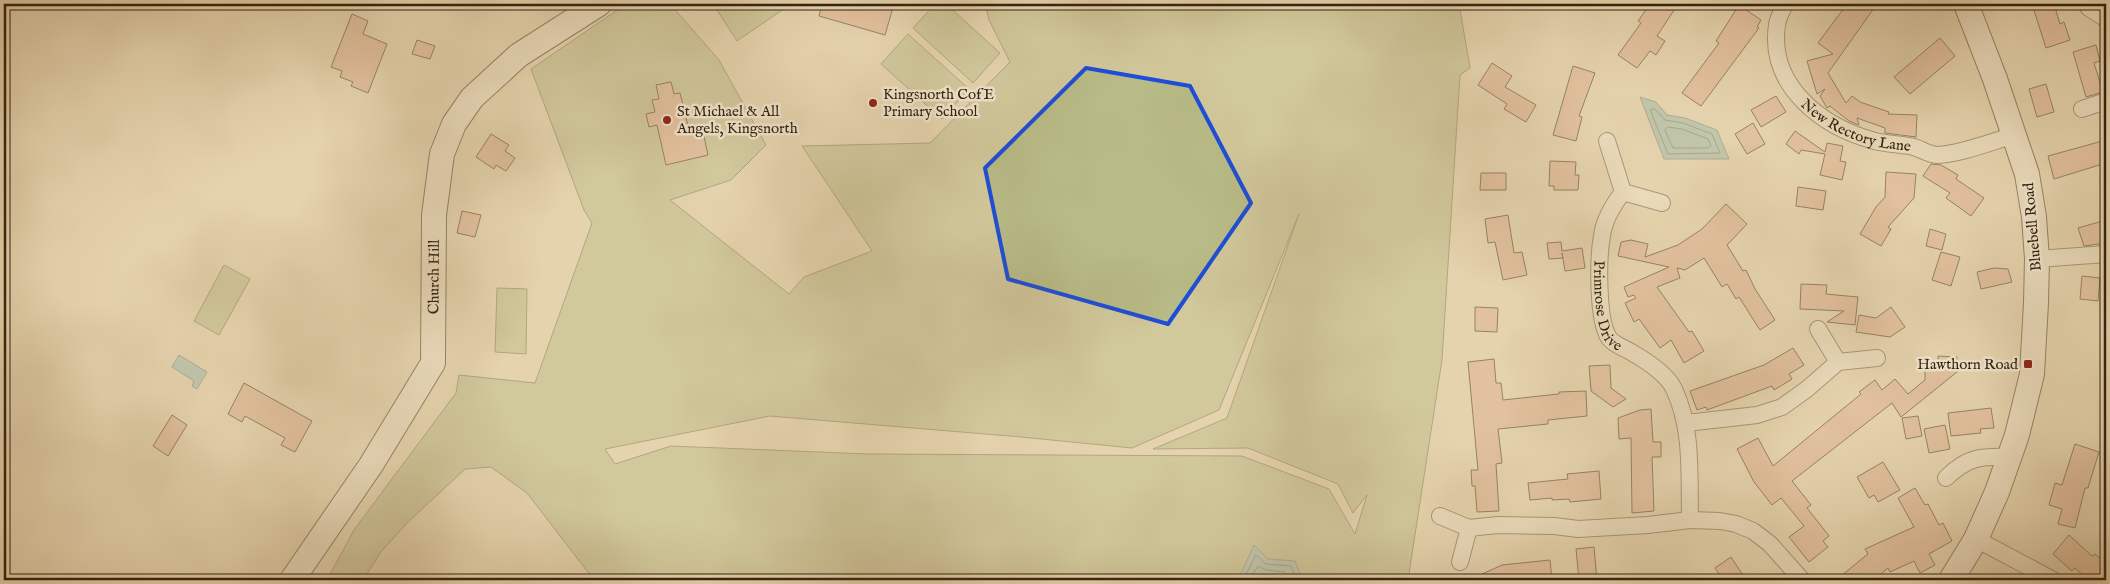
<svg xmlns="http://www.w3.org/2000/svg" width="2110" height="584" font-family="'IM FELL English',serif">
<style>
.green{fill:#b8bb87;stroke:#766f4b;fill-rule:evenodd}
.water{fill:#96b8ab;stroke:#6f7c6d}
.lines{fill:none;stroke-linecap:round;stroke-linejoin:round}
.shore{stroke:#656e5d;stroke-width:1}
.building{fill:#deaa8d;stroke:#34230f}
.street-casing{stroke:#604f36;stroke-width:18}
.secondary-casing{stroke:#34230f;stroke-width:26}
.street{stroke:#eee2ca;stroke-width:16}
.secondary{stroke:#eee2ca;stroke-width:24}
.marked{fill:none;stroke:#1d4ed8;stroke-width:4;stroke-linejoin:round}
.poi-dot{fill:#8f2418;stroke:#eee2ca;stroke-width:2}
.labels{text-anchor:middle;stroke-width:5;stroke-linejoin:round;paint-order:stroke}
.poi-label{font-size:15px;fill:#34230f;stroke:#eee2ca;text-anchor:start}
.street-label{font-size:15px;fill:#34230f;stroke:#eee2ca}
</style>
<rect width="100%" height="100%" fill="#e5d3ad"/>
<filter id="stains"><feTurbulence type="fractalNoise" baseFrequency=".004" numOctaves="4"/><feColorMatrix values="0 0 0 0 .2 0 0 0 0 .09 0 0 0 0 .02 0 0 0 .5 -.17"/></filter>
<radialGradient id="worn" r=".72"><stop offset=".6" stop-color="#630" stop-opacity="0"/><stop offset="1" stop-color="#630" stop-opacity=".3"/></radialGradient>
<!-- green -->
<path class="green" d="M626 4H670L719 60 766 145 731 180 670 200 789 294 804 277 872 251 802 146 930 143 1010 62 989 20 985 4H1459L1470 68 1460 75 1442 360 1408 580H594L527 493 491 467 465 469 406 524 381 552 363 580H327L354 530 456 393 459 375 535 383 592 223 584 210 531 69ZM1299 214 1227 418 1153 449 1248 448 1338 484 1353 513 1367 495 1355 534 1329 489 1242 456 868 454 671 446 615 464 605 449 770 416 1021 437 1132 448 1219 410Z
M713 4H791L737 41Z
M935 4H946L1000 53 973 83 913 28Z
M908 34 969 89 942 119 881 64Z
M224 265 250 279 219 335 194 321Z
M497 288 527 289 526 354 495 352Z"/>
<!-- water -->
<path class="water" d="M1640 97 1656 102 1667 115 1685 118 1717 130 1729 159H1664Z
M179 355 207 372 197 389 192 386 194 381 172 367Z
M1254 545 1268 559 1295 561 1300 574 1296 580H1238Z"/>
<g class="lines">
<!-- shore -->
<path class="shore" d="M1652 109H1655L1665 120 1683 123 1712 134 1720 153 1668 154 1651 112Z
M1668 127 1682 129 1708 139 1711 146 1708 148H1673L1665 130Z
M1243 580 1256 555 1266 564 1291 566 1294 573 1292 580
M1249 580 1258 566 1266 570 1285 572 1286 580"/>
</g>
<!-- building -->
<path class="building" d="M822 4H894L885 35 819 16Z
M1650 4H1678L1657 36 1665 41 1656 55 1650 51 1637 68 1618 55 1641 23 1638 21Z
M1847 4H1877L1828 73 1846 103 1852 96 1860 102 1889 112 1888 114 1917 115 1916 137 1885 133V128L1857 118 1859 125 1849 121 1830 106 1827 108 1820 96 1825 89 1817 94 1807 61 1833 54 1818 43Z
M2032 4H2054L2060 24 2064 22 2070 40 2046 48Z
M1739 5 1761 20 1757 27 1759 28 1701 106 1682 93 1719 43 1716 41Z
M352 14 368 21 363 34 387 44 368 93 351 86 353 82 340 77 342 71 331 67Z
M1940 38 1955 56 1910 94 1894 77Z
M417 40 435 46 430 59 412 54Z
M2096 45 2100 61 2094 63 2103 92 2086 97 2073 52Z
M1492 63 1512 76 1505 87 1536 105 1526 122 1504 109 1507 104 1478 85Z
M1573 66 1595 73 1579 116 1582 117 1576 141 1553 135Z
M671 82 674 94 680 93 689 130 702 127 708 155 666 165 657 125 649 127 646 114 655 112 652 100 659 99 656 85Z
M2046 84 2054 112 2037 117 2029 89Z
M1776 96 1786 112 1761 127 1751 110Z
M1753 123 1765 144 1747 154 1735 134Z
M1795 131 1825 152 1827 143 1843 146 1840 161 1846 162 1842 180 1820 175 1825 154 1801 150 1799 154 1786 144Z
M491 134 509 145 505 151 515 158 506 171 496 165 494 169 476 157Z
M2106 140V163L2054 179 2048 156Z
M1550 161 1576 162 1575 175H1579L1578 190H1554V186H1549Z
M1931 164 1941 165 1958 175 1956 179 1984 198 1971 216 1946 198 1950 193 1923 176Z
M1886 172 1916 174 1914 198 1888 227 1891 229 1881 246 1860 234 1876 207 1885 197Z
M1481 173H1506V190H1480Z
M1798 187 1826 191 1823 210 1796 206Z
M1726 204 1747 224 1727 245 1743 271 1746 270 1755 289 1775 320 1760 330 1739 297 1736 299 1727 284 1722 287 1704 258 1685 270 1677 268 1680 278 1657 287 1689 332 1692 331 1704 351 1684 363 1671 340 1660 348 1639 319 1634 322 1625 303 1636 298 1634 295 1628 297 1624 287 1669 267 1618 256 1621 242 1631 240 1648 244 1645 257 1678 245 1702 229Z
M462 211 481 215 475 237 457 233Z
M1508 215 1514 253 1522 252 1527 275 1503 280 1495 242 1488 243 1485 219Z
M2106 220V243L2084 246 2078 228Z
M1930 229 1946 234 1942 250 1926 246Z
M1561 242 1562 251 1582 248 1585 268 1565 271 1562 253 1563 258 1549 259 1547 243Z
M1941 252 1960 257 1951 286 1932 280Z
M1994 268 2008 269 2012 282 1981 289 1977 272Z
M2082 276 2100 278 2098 301 2080 299Z
M1801 284 1827 285 1826 294 1858 297 1855 325 1827 322 1844 311 1800 309Z
M1475 307 1498 308 1497 332 1475 331Z
M1891 307 1905 327 1890 337 1856 332 1859 315 1876 318Z
M1793 348 1804 365 1789 374 1792 379 1774 390 1772 386 1707 410 1706 407 1697 410 1690 391 1764 365Z
M1938 356 1957 357 1956 368H1962L1901 417 1892 403 1792 481 1811 505 1807 508 1829 536 1823 541 1828 547 1809 562 1789 537 1804 526 1781 498 1772 505 1754 482 1737 449 1758 438 1773 466 1861 394 1859 392 1875 380 1882 390 1895 379 1908 394 1925 380V368H1938Z
M1494 359 1496 383H1501L1503 400 1559 394V392L1586 391 1587 416 1548 420V424L1498 429 1502 463 1496 464 1499 511 1477 512 1475 486H1472L1471 470H1478L1468 362Z
M1610 365 1611 388 1626 399 1613 407 1591 391 1589 366Z
M244 383 312 421 295 452 281 445 285 438 245 416 242 422 228 414Z
M1991 408 1994 428 1980 429 1981 433 1951 436 1948 413Z
M1651 409 1653 442H1661V457H1652L1654 511 1632 513 1631 438 1619 439 1618 418 1640 410Z
M172 415 187 425 168 456 153 446Z
M1918 416 1922 436 1906 439 1902 418Z
M1945 425 1950 449 1929 453 1924 429Z
M2075 444 2099 452 2088 488H2085L2075 528 2058 524 2062 509 2049 505 2055 483 2062 485Z
M1883 462 1900 490 1878 502 1874 495 1869 498 1857 477Z
M1599 471 1601 499 1570 502 1569 499 1552 500V498L1530 500 1528 483 1568 479 1567 474Z
M1915 488 1925 505 1928 504 1939 525 1943 523 1952 541 1929 554 1935 565 1920 573 1914 561 1890 572 1888 568 1874 580H1836L1868 554 1865 549 1914 527 1898 498Z
M2069 535 2092 556 2095 554 2106 564V580H2088L2075 568 2072 571 2053 554Z
M1594 547 1597 580H1579L1576 549Z
M1731 557 1746 580H1723L1715 568Z
M1550 560 1552 580H1469L1502 565Z"/>
<g class="lines">
<defs>
<g id="street">
<path id="s1" d="M1785 4C1782 10 1778 18 1777 25 1768 86 1822 127 1875 141 1886 144 1898 144 1909 146 1919 147 1928 155 1938 155 1964 153 1990 142 2015 135"/>
<path d="M2086 4 2089 8 2106 19"/>
<path d="M2082 109 2106 101"/>
<path d="M1607 141 1623 192 1662 203"/>
<path id="s2" d="M1623 192C1613 205 1604 219 1602 236 1598 257 1597 320 1609 338 1614 345 1623 347 1631 352 1645 360 1667 374 1674 389 1693 429 1689 476 1690 520"/>
<path d="M2037 259 2106 254"/>
<path d="M1818 329 1838 362"/>
<path d="M1686 423 1757 415 1782 407 1807 389 1838 362 1877 358"/>
<path d="M1946 478C1967 457 1981 456 2010 457"/>
<path d="M1440 516 1469 528 1498 525 1554 526 1578 529 1648 525 1690 520 1720 521 1736 524 1753 531 1770 544 1802 580"/>
<path d="M1976 539 2053 580"/>
<path d="M1460 562 1469 528"/>
</g>
<g id="secondary">
<path id="s3" d="M292 580 371 465 433 363 434 215 442 154 454 124 472 98 519 55 599 4"/>
<path d="M1951 580 1976 539 1997 492 2017 435 2032 374 2036 303 2037 259 2034 217 2027 174 1995 79 1966 4"/>
</g>
</defs>
<!-- street casing -->
<use href="#street" class="street-casing"/>
<!-- secondary casing -->
<use href="#secondary" class="secondary-casing"/>
<!-- street -->
<use href="#street" class="street"/>
<!-- secondary -->
<use href="#secondary" class="secondary"/>
</g>
<!-- marked area -->
<path d="M0 0H2110V584H0ZM1086 68 1190 86 1251 203 1168 324 1008 279 985 168Z" fill="#e5d3ad" fill-opacity=".55" fill-rule="evenodd"/>
<path class="marked" d="M1086 68 1190 86 1251 203 1168 324 1008 279 985 168Z"/>
<!-- markers -->
<g class="poi-dot">
<circle cx="873" cy="103" r="5"/>
<circle cx="667" cy="120" r="5"/>
<rect x="2023" y="359" width="10" height="10" rx="2.5"/>
</g>
<g class="labels">
<!-- poi labels -->
<g class="poi-label">
<text x="883" y="99">Kingsnorth CofE<tspan x="883" dy="17">Primary School</tspan></text>
<text x="677" y="116">St Michael &amp; All<tspan x="677" dy="17">Angels, Kingsnorth</tspan></text>
<text x="2018" y="369" text-anchor="end">Hawthorn Road</text>
</g>
<!-- street labels -->
<g class="street-label">
<text dy="5" stroke="none"><textPath href="#s1" startOffset="166">New Rectory Lane</textPath></text>
<text transform="translate(2032 227) rotate(-95)" y="5">Bluebell Road</text>
<text dy="5" stroke="none"><textPath href="#s3" startOffset="345">Church Hill</textPath></text>
<text dy="5" stroke="none"><textPath href="#s2" startOffset="121">Primrose Drive</textPath></text>
</g>
</g>
<!-- margin -->
<rect width="2110" height="584" fill="none" stroke="#e5d3ad" stroke-width="20"/>
<rect x="5" y="5" width="2100" height="574" fill="none" stroke="#34230f" stroke-width="2.5"/>
<rect x="10" y="10" width="2090" height="564" fill="none" stroke="#34230f"/>
<rect width="100%" height="100%" filter="url(#stains)"/>
<rect width="100%" height="100%" fill="url(#worn)"/>
</svg>
